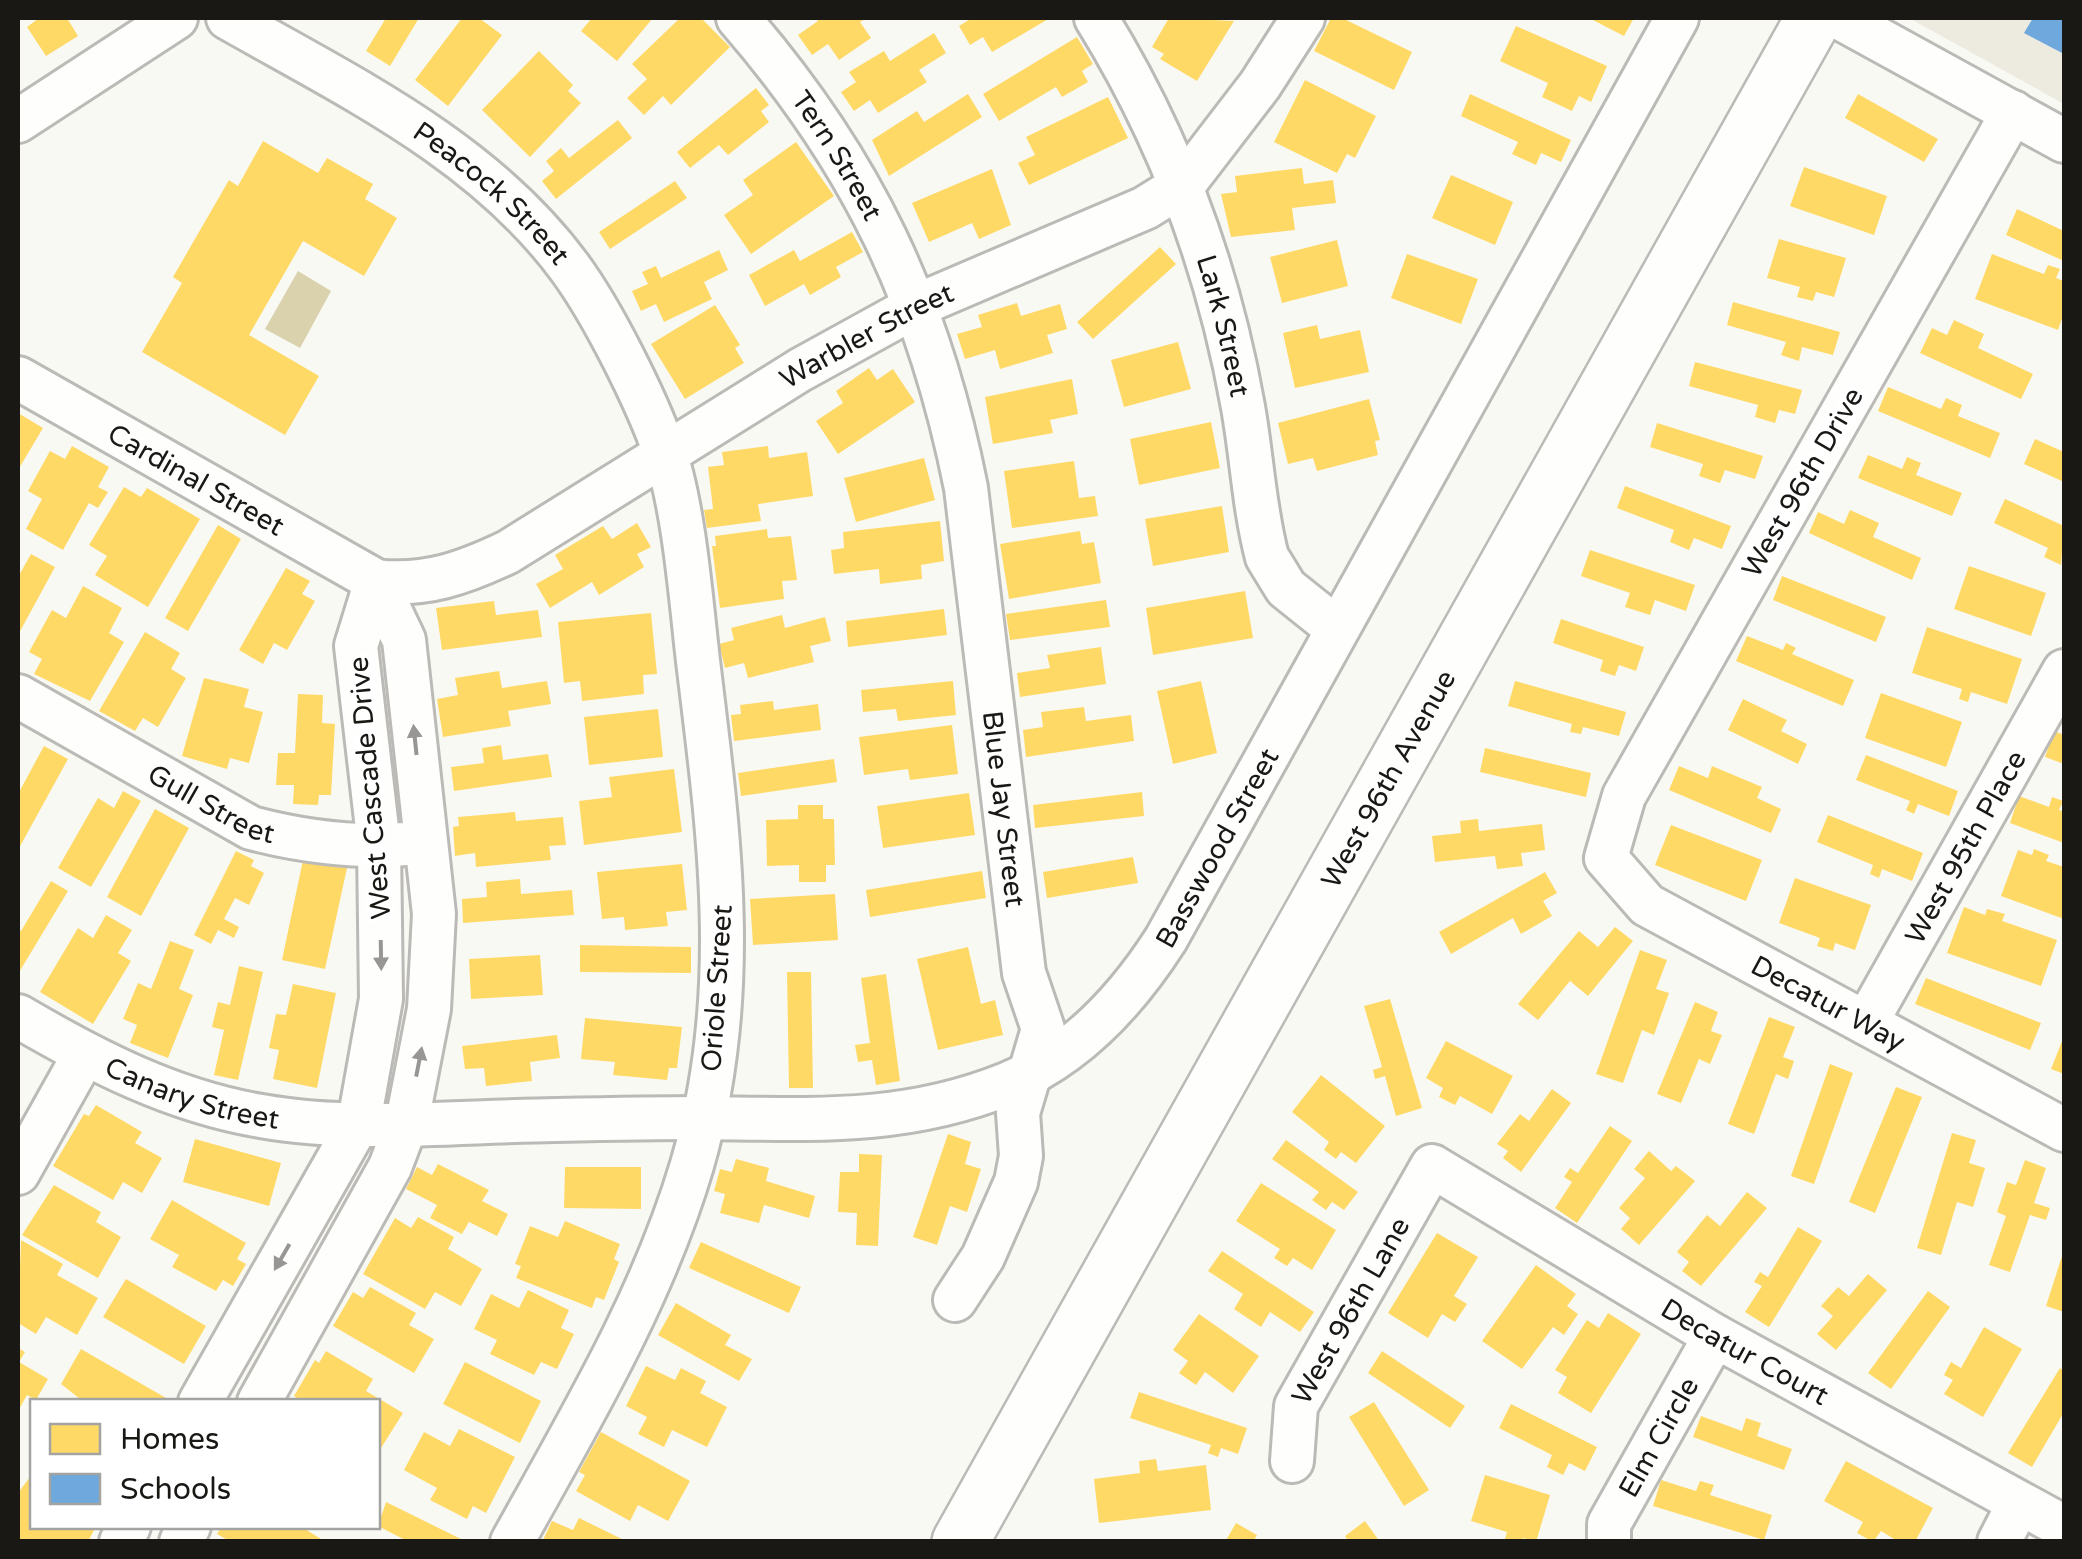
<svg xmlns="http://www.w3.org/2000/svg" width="2082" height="1559" font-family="'Varela Round',sans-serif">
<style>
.built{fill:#edebe0}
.water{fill:#dad1ad}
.homes{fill:#ffd966}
.schools{fill:#6fa8dc}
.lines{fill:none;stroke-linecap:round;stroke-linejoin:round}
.street-casing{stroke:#bbbab6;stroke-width:48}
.secondary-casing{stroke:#bbbab6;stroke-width:60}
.street{stroke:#fefefd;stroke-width:42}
.secondary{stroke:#fefefd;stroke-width:55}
.oneway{fill:#979695}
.labels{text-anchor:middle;stroke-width:10;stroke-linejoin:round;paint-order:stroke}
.street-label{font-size:28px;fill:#191815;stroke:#fff}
</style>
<rect width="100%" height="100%" fill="#f9f9f4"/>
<!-- built -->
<path class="built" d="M1909 18H2064V104Z"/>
<!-- water -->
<path class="water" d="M298 271 331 291 300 348 265 329Z"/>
<!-- homes -->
<path class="homes" d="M39 18H67L78 36 46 56 27 27Z
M386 18H419L390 66 366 51Z
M462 18H479L502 35 448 106 415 80Z
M592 18H653L617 61 581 31Z
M680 18H701L730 47 671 105 663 96 644 115 627 98 647 79 632 64Z
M815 18H867L860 22 871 38 839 60 828 44 812 55 798 35 818 21Z
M972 18H1050L992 52 983 37 970 45 959 26Z
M1169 18 1234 21 1197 81 1160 59 1164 54 1152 47Z
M1331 18H1342L1412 52 1394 90 1314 51Z
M1589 18H1634L1624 36Z
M1516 26 1607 66 1591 102 1579 96 1572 111 1542 97 1548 83 1500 61Z
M934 33 946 53 919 70 927 82 878 113 870 100 854 111 841 92 856 82 849 72 884 51 890 61Z
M1077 37 1093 64 1082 71 1088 82 1062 97 1056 87 999 121 983 94Z
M539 51 573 85 568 91 581 103 530 157 482 110Z
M1305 80 1376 116 1355 158 1347 154 1337 173 1274 142Z
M756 88 769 105 761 111 769 122 728 155 719 145 690 168 677 152Z
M968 94 982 117 889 176 872 140 917 111 924 122Z
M1470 94 1571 140 1561 162 1541 153 1536 165 1512 154 1518 142 1461 116Z
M1858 94 1938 139 1924 162 1845 118Z
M1108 97 1128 138 1029 185 1018 163 1035 155 1026 137Z
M618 120 632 138 556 199 542 181 554 171 546 161 561 148 569 158Z
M263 141 318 173 327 158 373 184 365 199 397 218 364 276 303 241 249 335 319 376 285 435 142 352 182 283 173 277 229 180 238 186Z
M796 142 834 196 751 254 724 215 753 195 743 180Z
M1804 167 1887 196 1874 235 1790 206Z
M1302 168 1304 184 1333 180 1336 203 1292 208 1295 230 1231 237 1221 194 1237 192 1235 176Z
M992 169 1011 225 979 239 972 223 929 242 912 203Z
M1451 175 1513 202 1495 245 1432 218Z
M675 181 687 198 610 249 599 232Z
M2017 209 2064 231V261L2006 235Z
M852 232 863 252 836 267 841 277 810 295 804 284 765 306 749 275 794 250 800 261Z
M1779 239 1846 258 1834 297 1816 292 1813 301 1797 297 1800 287 1767 278Z
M1337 240 1348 286 1282 303 1270 257Z
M1160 247 1176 264 1093 339 1077 322Z
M719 250 728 270 704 282 712 299 664 322 656 304 641 311 632 291 648 284 642 272 656 266 661 278Z
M1407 254 1478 279 1461 324 1391 298Z
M1992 254 2044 274 2048 265 2060 269 2056 278 2064 281V313L2058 330 1975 299Z
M1733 302 1840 332 1833 355 1802 347 1799 361 1781 355 1786 342 1727 325Z
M1017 303 1021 316 1060 304 1067 329 1047 335 1053 353 1000 369 995 350 965 359 957 334 982 327 978 315Z
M715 305 740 345 735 348 744 363 685 399 651 344Z
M1954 320 1984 334 1978 348 2033 374 2021 399 1920 353 1932 328 1947 335Z
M1317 325 1320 339 1360 330 1369 372 1295 388 1283 333Z
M1178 342 1191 389 1124 407 1111 360Z
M1695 362 1802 390 1795 414 1779 410 1775 423 1755 417 1758 405 1689 386Z
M869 368 877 380 893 369 915 402 838 454 816 421 843 403 836 391Z
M1072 379 1078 414 1050 420 1053 433 993 444 985 397Z
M1888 387 1941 409 1946 398 1962 405 1958 416 2000 433 1990 458 1878 411Z
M1369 399 1380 440 1375 441 1378 455 1317 471 1313 458 1288 464 1278 423Z
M18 413 43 428 18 470Z
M1211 422 1220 468 1139 485 1130 439Z
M1657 423 1763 456 1755 479 1725 470 1720 483 1699 476 1703 464 1650 447Z
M2035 439 2064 452V482L2024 464Z
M72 446 109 467 98 487 108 492 98 508 89 503 63 550 26 529 42 499 28 491 50 451 65 459Z
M768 446 769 458 807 452 813 496 758 504 761 521 707 528 704 510 713 509 708 467 724 465 722 452Z
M1868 455 1902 469 1907 457 1921 463 1916 475 1962 493 1952 516 1858 478Z
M924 458 935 500 856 522 844 478Z
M1074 461 1079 498 1095 496 1098 516 1012 528 1004 471Z
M1625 486 1731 526 1722 549 1694 538 1689 550 1670 542 1674 530 1617 508Z
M124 487 141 497 147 488 200 519 148 607 95 575 107 556 89 545Z
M2005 499 2064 526 2061 565 2044 557 2048 548 1994 523Z
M1222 506 1229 552 1153 566 1145 519Z
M1850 510 1879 523 1873 537 1921 558 1912 580 1809 533 1818 512 1844 524Z
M940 521 944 561 921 565 922 579 880 584 879 569 834 574 831 550 844 548 843 532Z
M637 523 651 547 637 554 644 567 599 595 592 582 550 608 536 584 563 569 555 555 603 526 612 539Z
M218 525 241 539 188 631 165 618Z
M767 529 768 538 791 536 797 580 782 581 784 599 720 608 712 546H716L715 536Z
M1080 531 1082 544 1094 542 1101 583 1009 599 1000 544Z
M1590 550 1695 585 1686 611 1655 600 1650 615 1625 607 1630 593 1581 576Z
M31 554 55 567 18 635V577Z
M1969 566 2046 593 2031 636 1954 609Z
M286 568 310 581 302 594 315 601 287 650 274 643 263 664 239 650Z
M1782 576 1886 617 1876 642 1773 600Z
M83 586 122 608 109 633 124 642 90 701 34 674 42 659 29 652 52 610 66 618Z
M1245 591 1253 638 1153 655 1146 608Z
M1106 600 1110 627 1010 640 1006 614Z
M494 601 496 615 538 610 542 637 442 650 436 608Z
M944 609 947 635 848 647 846 621Z
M651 613 657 674 643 675 644 694 582 701 580 681 564 683 558 622Z
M782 615 785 628 825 617 831 641 810 646 814 662 748 678 744 663 725 668 719 644 734 640 731 628Z
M1561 619 1644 647 1636 671 1619 665 1615 676 1600 671 1603 660 1553 643Z
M1927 627 2022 659 2007 704 1971 692 1968 702 1959 699 1962 689 1912 673Z
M145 632 180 653 171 669 186 678 158 727 143 718 135 731 99 711Z
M1747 636 1783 650 1786 643 1796 648 1792 654 1854 680 1843 706 1736 661Z
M1101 647 1106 684 1020 697 1017 673 1050 668 1047 655Z
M499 671 502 688 547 681 551 704 508 711 511 726 443 737 437 699 458 695 455 678Z
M204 678 249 689 244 707 263 712 249 763 230 758 227 769 182 756Z
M953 681 956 715 898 721 896 709 863 712 861 690Z
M1201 681 1217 753 1173 764 1157 691Z
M1515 681 1626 712 1619 736 1583 727 1581 734 1570 732 1572 724 1508 706Z
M1881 693 1962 722 1946 767 1865 738Z
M298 694 323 695 322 723 335 724 331 795H319L318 805 293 804 294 785H276L278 753H295Z
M1743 699 1787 720 1781 731 1807 744 1798 764 1728 730Z
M773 701 774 710 818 704 821 730 734 741 731 715 741 714 740 705Z
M1084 707 1086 721 1131 715 1134 741 1026 757 1023 730 1043 727 1041 712Z
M658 709 663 757 589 765 584 717Z
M952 725 958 774 910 780 908 769 864 775 859 737Z
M2054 731 2064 735V764L2045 757Z
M501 745 503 760 548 754 552 777 454 791 451 767 484 763 482 748Z
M44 746 68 759 18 850V794Z
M1485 748 1591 773 1586 797 1480 772Z
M1866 755 1958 791 1949 816 1918 804 1914 814 1906 810 1910 801 1856 780Z
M834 759 837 782 741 796 738 773Z
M1679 766 1708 778 1712 766 1762 787 1757 798 1781 809 1771 833 1669 790Z
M674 769 682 832 584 845 579 801 612 797 609 777Z
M123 791 141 801 91 887 58 868 98 798 114 808Z
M1142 792 1144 816 1035 828 1033 805Z
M969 793 975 835 883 848 877 806Z
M2019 796 2049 807 2052 797 2063 801 2059 810 2064 812V843L2010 823Z
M798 805H823V819H834L835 865H826V882H799V865L767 866 766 820 798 819Z
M155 809 189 828 141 916 107 897Z
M515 812 516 821 563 817 566 845 549 846 551 860 476 867 475 853 455 856 453 827 459 826 458 817Z
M1828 815 1923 853 1912 881 1882 869 1879 878 1870 874 1873 865 1817 842Z
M1478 819 1479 831 1542 824 1545 850 1521 853 1523 866 1497 869 1495 856 1435 862 1432 836 1461 833 1460 821Z
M1671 825 1762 860 1746 901 1655 865Z
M2034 849 2049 855 2046 861 2064 867V919L2001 896 2018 850 2032 855Z
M236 851 254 860 251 866 264 873 249 905 235 898 224 919 239 927 234 938 218 930 211 944 194 935Z
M1133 857 1138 883 1047 898 1043 872Z
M303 860 347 868 325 969 282 960Z
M682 864 687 910 666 912 668 926 625 930 624 917 602 919 597 872Z
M982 871 986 898 870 917 866 890Z
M1545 872 1557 893 1543 901 1552 916 1521 934 1513 918 1451 954 1439 932Z
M1795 878 1871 905 1855 950 1835 943 1833 951 1817 946 1820 938 1779 923Z
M520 879 521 894 572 890 574 915 463 923 462 899 487 897 486 882Z
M51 881 68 891 18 974V929L21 931Z
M835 894 838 940 753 945 750 899Z
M1964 907 1985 915 1987 909 2005 914 2002 921 2057 940 2041 986 1947 953Z
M106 915 132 930 118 953 131 961 93 1024 40 992 78 928 93 938Z
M1615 927 1633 941 1588 996 1570 981 1538 1020 1518 1004 1579 931 1598 947Z
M170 941 194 950 179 989 193 995 168 1058 130 1043 137 1025 123 1019 138 983 151 989Z
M580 945 691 947V973L580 972Z
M968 947 981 1004 995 1000 1003 1035 938 1050 917 959Z
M1640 950 1667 960 1656 989 1669 993 1654 1035 1642 1030 1623 1083 1596 1074Z
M540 955 543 995 471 999 469 959Z
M239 966 263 972 238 1080 214 1075 224 1030 212 1027 218 1002 230 1005Z
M787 972H811L813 1088H789Z
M886 974 900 1081 876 1085 872 1060 858 1062 855 1045 870 1043 861 978Z
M1926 978 2041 1023 2030 1050 1915 1004Z
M293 984 336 993 317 1088 273 1079 279 1050 269 1048 276 1014 286 1015Z
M1390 999 1422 1108 1396 1116 1385 1076 1375 1079 1373 1070 1382 1067 1364 1006Z
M1695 1002 1718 1012 1711 1031 1722 1035 1710 1064 1699 1059 1681 1103 1657 1094Z
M1769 1017 1795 1027 1783 1057 1794 1061 1788 1079 1776 1074 1754 1134 1728 1124Z
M585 1018 682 1027 677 1068H669L667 1080 613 1075 615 1062 581 1059Z
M557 1035 560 1058 530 1062 532 1081 486 1086 484 1068 465 1069 462 1046Z
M2064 1036V1074L2051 1069Z
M1446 1041 1513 1076 1492 1114 1460 1096 1455 1105 1439 1097 1443 1088 1426 1078Z
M1830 1064 1853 1073 1814 1184 1791 1176Z
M1321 1075 1385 1126 1356 1163 1341 1152 1336 1159 1324 1150 1329 1142 1292 1112Z
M1896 1087 1922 1097 1875 1213 1849 1202Z
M1552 1089 1571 1103 1521 1172 1503 1158 1508 1151 1497 1144 1520 1114 1529 1121Z
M96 1105 142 1132 135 1143 162 1158 142 1193 123 1182 113 1200 53 1166 84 1114 89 1116Z
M1610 1126 1632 1141 1577 1223 1555 1208 1572 1182 1564 1177 1570 1168 1578 1173Z
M1952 1133 1976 1140 1969 1163 1985 1168 1973 1207 1957 1202 1941 1255 1917 1248Z
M948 1134 971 1142 965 1164 981 1169 967 1212 950 1206 937 1245 913 1237Z
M195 1139 281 1163 269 1206 183 1182Z
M1286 1140 1358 1192 1344 1210 1332 1202 1326 1210 1312 1200 1319 1192 1272 1159Z
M1649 1151 1671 1171 1676 1166 1695 1181 1639 1245 1621 1229 1630 1218 1619 1208 1645 1178 1634 1169Z
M859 1154 882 1155 878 1246 856 1245 857 1213 838 1212 840 1172H859Z
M736 1159 769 1168 766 1181 815 1196 809 1218 764 1205 759 1223 720 1213 725 1194 714 1191 720 1169 732 1172Z
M2025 1160 2046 1168 2034 1203 2050 1208 2046 1220 2030 1215 2010 1272 1989 1265 2006 1216 1997 1212 2007 1182 2016 1185Z
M438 1164 489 1190 482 1201 508 1214 497 1236 469 1222 462 1234 430 1218 437 1205 406 1189 417 1167 432 1175Z
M565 1167H641V1209L564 1208Z
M1261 1183 1336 1230 1312 1270 1293 1258 1287 1266 1274 1258 1280 1249 1236 1221Z
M54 1185 101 1212 96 1222 121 1237 98 1278 22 1235Z
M1747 1192 1767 1208 1701 1286 1682 1271 1689 1262 1677 1252 1707 1215 1720 1226Z
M172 1200 246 1243 237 1259 246 1264 233 1286 223 1280 216 1291 172 1267 179 1255 150 1239Z
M418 1217 454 1237 448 1249 482 1269 461 1306 435 1292 425 1309 363 1274 395 1218 411 1228Z
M565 1221 620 1244 614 1259 619 1262 604 1300 596 1297 592 1308 516 1278 521 1266 515 1264 530 1226 558 1237Z
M1798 1227 1822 1241 1769 1327 1745 1312 1762 1286 1754 1282 1760 1272 1768 1277Z
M1437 1233 1478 1257 1454 1296 1467 1304 1455 1322 1442 1314 1428 1338 1388 1313Z
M21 1240 63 1264 57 1275 98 1298 77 1335 46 1317 36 1334 18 1323Z
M701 1242 801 1287 789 1313 689 1268Z
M2064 1250V1312L2046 1306Z
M1222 1251 1314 1312 1300 1332 1270 1312 1261 1327 1234 1309 1243 1294 1208 1271Z
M1536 1265 1576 1294 1567 1306 1578 1314 1564 1335 1553 1327 1522 1369 1482 1341Z
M1868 1274 1887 1290 1836 1350 1817 1334 1833 1316 1821 1306 1838 1287 1849 1296Z
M126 1279 206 1326 184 1364 103 1317Z
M370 1287 416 1313 409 1325 434 1339 414 1373 333 1326 353 1292 363 1298Z
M528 1290 569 1310 561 1328 574 1334 557 1369 541 1362 534 1375 490 1354 497 1340 474 1329 491 1294 519 1308Z
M1928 1291 1950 1307 1891 1389 1868 1373Z
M676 1303 731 1335 725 1345 752 1359 739 1381 658 1335Z
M1608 1313 1641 1334 1591 1413 1558 1393 1567 1377 1555 1370 1587 1320 1599 1328Z
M1199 1314 1259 1356 1233 1393 1205 1372 1196 1385 1179 1373 1188 1361 1173 1350Z
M1984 1327 2022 1349 1983 1417 1944 1394 1953 1380 1944 1375 1951 1362 1961 1368Z
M18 1348 25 1352 19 1362 48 1379 36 1400 27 1395 18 1411Z
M81 1349 173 1402H84L61 1384Z
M326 1351 373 1379 366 1391 403 1413 381 1448 378 1402H303L294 1396 315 1360 319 1363Z
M1382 1351 1465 1406 1450 1428 1368 1373Z
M465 1362 541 1401 520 1443 443 1404Z
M646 1366 675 1380 681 1368 706 1381 700 1393 727 1407 707 1447 672 1430 664 1447 638 1434 647 1417 626 1406Z
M2060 1368 2064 1371V1412L2032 1467 2008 1453Z
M1139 1392 1247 1428 1238 1454 1221 1448 1218 1457 1208 1453 1211 1445 1130 1418Z
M1374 1402 1429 1490 1404 1506 1349 1417Z
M1511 1404 1597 1447 1585 1471 1569 1463 1563 1475 1547 1467 1552 1455 1499 1428Z
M1701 1416 1742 1431 1746 1418 1761 1423 1757 1436 1792 1449 1784 1470 1693 1437Z
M459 1429 515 1457 486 1513 473 1506 467 1519 430 1500 437 1488 404 1470 424 1432 450 1446Z
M601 1432 690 1481 668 1521 638 1505 630 1521 576 1491 585 1475 579 1472Z
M1156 1459 1158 1471 1206 1465 1211 1510 1099 1523 1094 1479 1140 1473 1139 1461Z
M1846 1461 1933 1508 1915 1542H1899L1881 1531 1873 1542 1857 1533 1863 1522 1824 1501Z
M1485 1475 1550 1495 1536 1542 1523 1538 1522 1542H1504L1507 1532 1471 1521Z
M30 1477 32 1526H96L88 1542H18V1493Z
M1661 1480 1696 1491 1700 1481 1714 1485 1710 1495 1772 1515 1764 1540 1653 1506Z
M386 1502 467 1542H409L378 1526Z
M579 1518 628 1542H542L552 1521 573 1530Z
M1365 1521 1380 1542H1349L1345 1536Z
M1236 1523 1257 1535 1253 1542H1225Z
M222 1526H300L326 1542H231L217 1534Z"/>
<!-- schools -->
<path class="schools" d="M2033 18H2064V54L2024 33Z"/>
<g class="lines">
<defs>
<g id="street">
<path id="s1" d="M228 18C351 88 484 151 570 268 603 313 645 397 664 450 684 506 691 600 698 661 719 834 742 994 692 1165 652 1300 580 1419 512 1542"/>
<path id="s2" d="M738 18C863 162 929 302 966 488L1024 973 1043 1029 1018 1113 1021 1156 1016 1182 983 1257 955 1300"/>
<path id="s3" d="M1096 18C1171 139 1218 266 1243 407 1252 457 1254 508 1267 557L1286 588 1336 628"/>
<path d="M1840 18 2064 141"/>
<path id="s4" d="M2013 112 1624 796 1606 858 1647 905 2064 1130"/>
<path d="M18 121 176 18"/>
<path id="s5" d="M18 378 376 581C425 587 464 573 508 552L800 370 918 305 1145 208 1184 184 1260 85 1303 18"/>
<path id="s6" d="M18 696 251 828C300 841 356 848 406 844"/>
<path id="s7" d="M18 1016C95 1061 172 1101 261 1116 357 1133 460 1121 556 1120 604 1119 653 1118 700 1118 809 1119 903 1126 1007 1084 1076 1056 1127 1000 1166 939L1677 18"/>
<path id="s8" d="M1866 1023 2064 671"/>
<path d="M18 1173 84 1055"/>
<path d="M200 1402 359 1122 381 999 379 846 356 646 376 581"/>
<path d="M259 1402 390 1167 407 1122 429 1009 434 914 404 640 376 581"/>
<path id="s9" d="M1292 1461 1296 1406 1432 1166 1715 1336 2064 1527"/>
<path d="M121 1542 129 1526"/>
<path d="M181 1542 189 1526"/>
<path id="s10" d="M1609 1542V1524L1715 1336"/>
<path d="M1999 1542 2019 1503"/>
</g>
<g id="secondary">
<path id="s11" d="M960 1542 1814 18"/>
</g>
</defs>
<!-- street casing -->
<use href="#street" class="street-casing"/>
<!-- secondary casing -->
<use href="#secondary" class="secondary-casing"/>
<!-- street -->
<use href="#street" class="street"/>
<!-- secondary -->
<use href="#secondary" class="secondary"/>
</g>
<!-- one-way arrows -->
<defs><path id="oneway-solid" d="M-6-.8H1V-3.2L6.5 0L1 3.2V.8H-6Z" transform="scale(2.5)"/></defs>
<g class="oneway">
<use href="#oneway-solid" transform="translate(415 740) rotate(-96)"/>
<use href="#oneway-solid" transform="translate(381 955) rotate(89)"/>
<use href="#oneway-solid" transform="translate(419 1062) rotate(-79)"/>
<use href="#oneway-solid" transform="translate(282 1257) rotate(120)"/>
</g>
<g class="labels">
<!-- street labels -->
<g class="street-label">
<text dy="10" stroke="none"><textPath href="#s2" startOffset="170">Tern Street</textPath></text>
<text dy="10" stroke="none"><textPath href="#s1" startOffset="318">Peacock Street</textPath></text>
<text dy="10" stroke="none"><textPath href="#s3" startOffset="335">Lark Street</textPath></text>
<text dy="10" stroke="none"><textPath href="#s5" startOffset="968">Warbler Street</textPath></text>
<text dy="10" stroke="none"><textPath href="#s5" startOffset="205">Cardinal Street</textPath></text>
<text transform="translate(1802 482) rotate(-60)" y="10">West 96th Drive</text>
<text dy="10" stroke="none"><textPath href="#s11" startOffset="875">West 96th Avenue</textPath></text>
<text transform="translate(369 788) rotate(-95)" y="10">West Cascade Drive</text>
<text dy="10" stroke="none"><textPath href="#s6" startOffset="222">Gull Street</textPath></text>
<text dy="10" stroke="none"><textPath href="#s2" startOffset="852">Blue Jay Street</textPath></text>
<text dy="10" stroke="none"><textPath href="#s8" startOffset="202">West 95th Place</textPath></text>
<text dy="10" stroke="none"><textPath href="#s7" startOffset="1338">Basswood Street</textPath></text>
<text transform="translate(716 988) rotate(-86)" y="10">Oriole Street</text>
<text dy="10" stroke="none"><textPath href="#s4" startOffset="1120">Decatur Way</textPath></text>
<text dy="10" stroke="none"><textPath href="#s7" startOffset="192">Canary Street</textPath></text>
<text dy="10" stroke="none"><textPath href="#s9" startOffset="165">West 96th Lane</textPath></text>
<text dy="10" stroke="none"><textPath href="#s9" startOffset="695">Decatur Court</textPath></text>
<text dy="10" stroke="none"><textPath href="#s10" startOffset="118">Elm Circle</textPath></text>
</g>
</g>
<!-- border -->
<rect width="2082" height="1559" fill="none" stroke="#191815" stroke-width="40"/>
<!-- legend -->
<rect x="30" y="1399" width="350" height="130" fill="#ffffff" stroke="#a3a3a1" stroke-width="2.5"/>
<rect x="50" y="1424" width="50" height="30" fill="#ffd966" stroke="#a3a3a1" stroke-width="2.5"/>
<text x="120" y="1449" font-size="30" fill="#191815">Homes</text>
<rect x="50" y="1474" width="50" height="30" fill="#6fa8dc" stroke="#a3a3a1" stroke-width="2.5"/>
<text x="120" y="1499" font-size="30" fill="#191815">Schools</text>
</svg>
